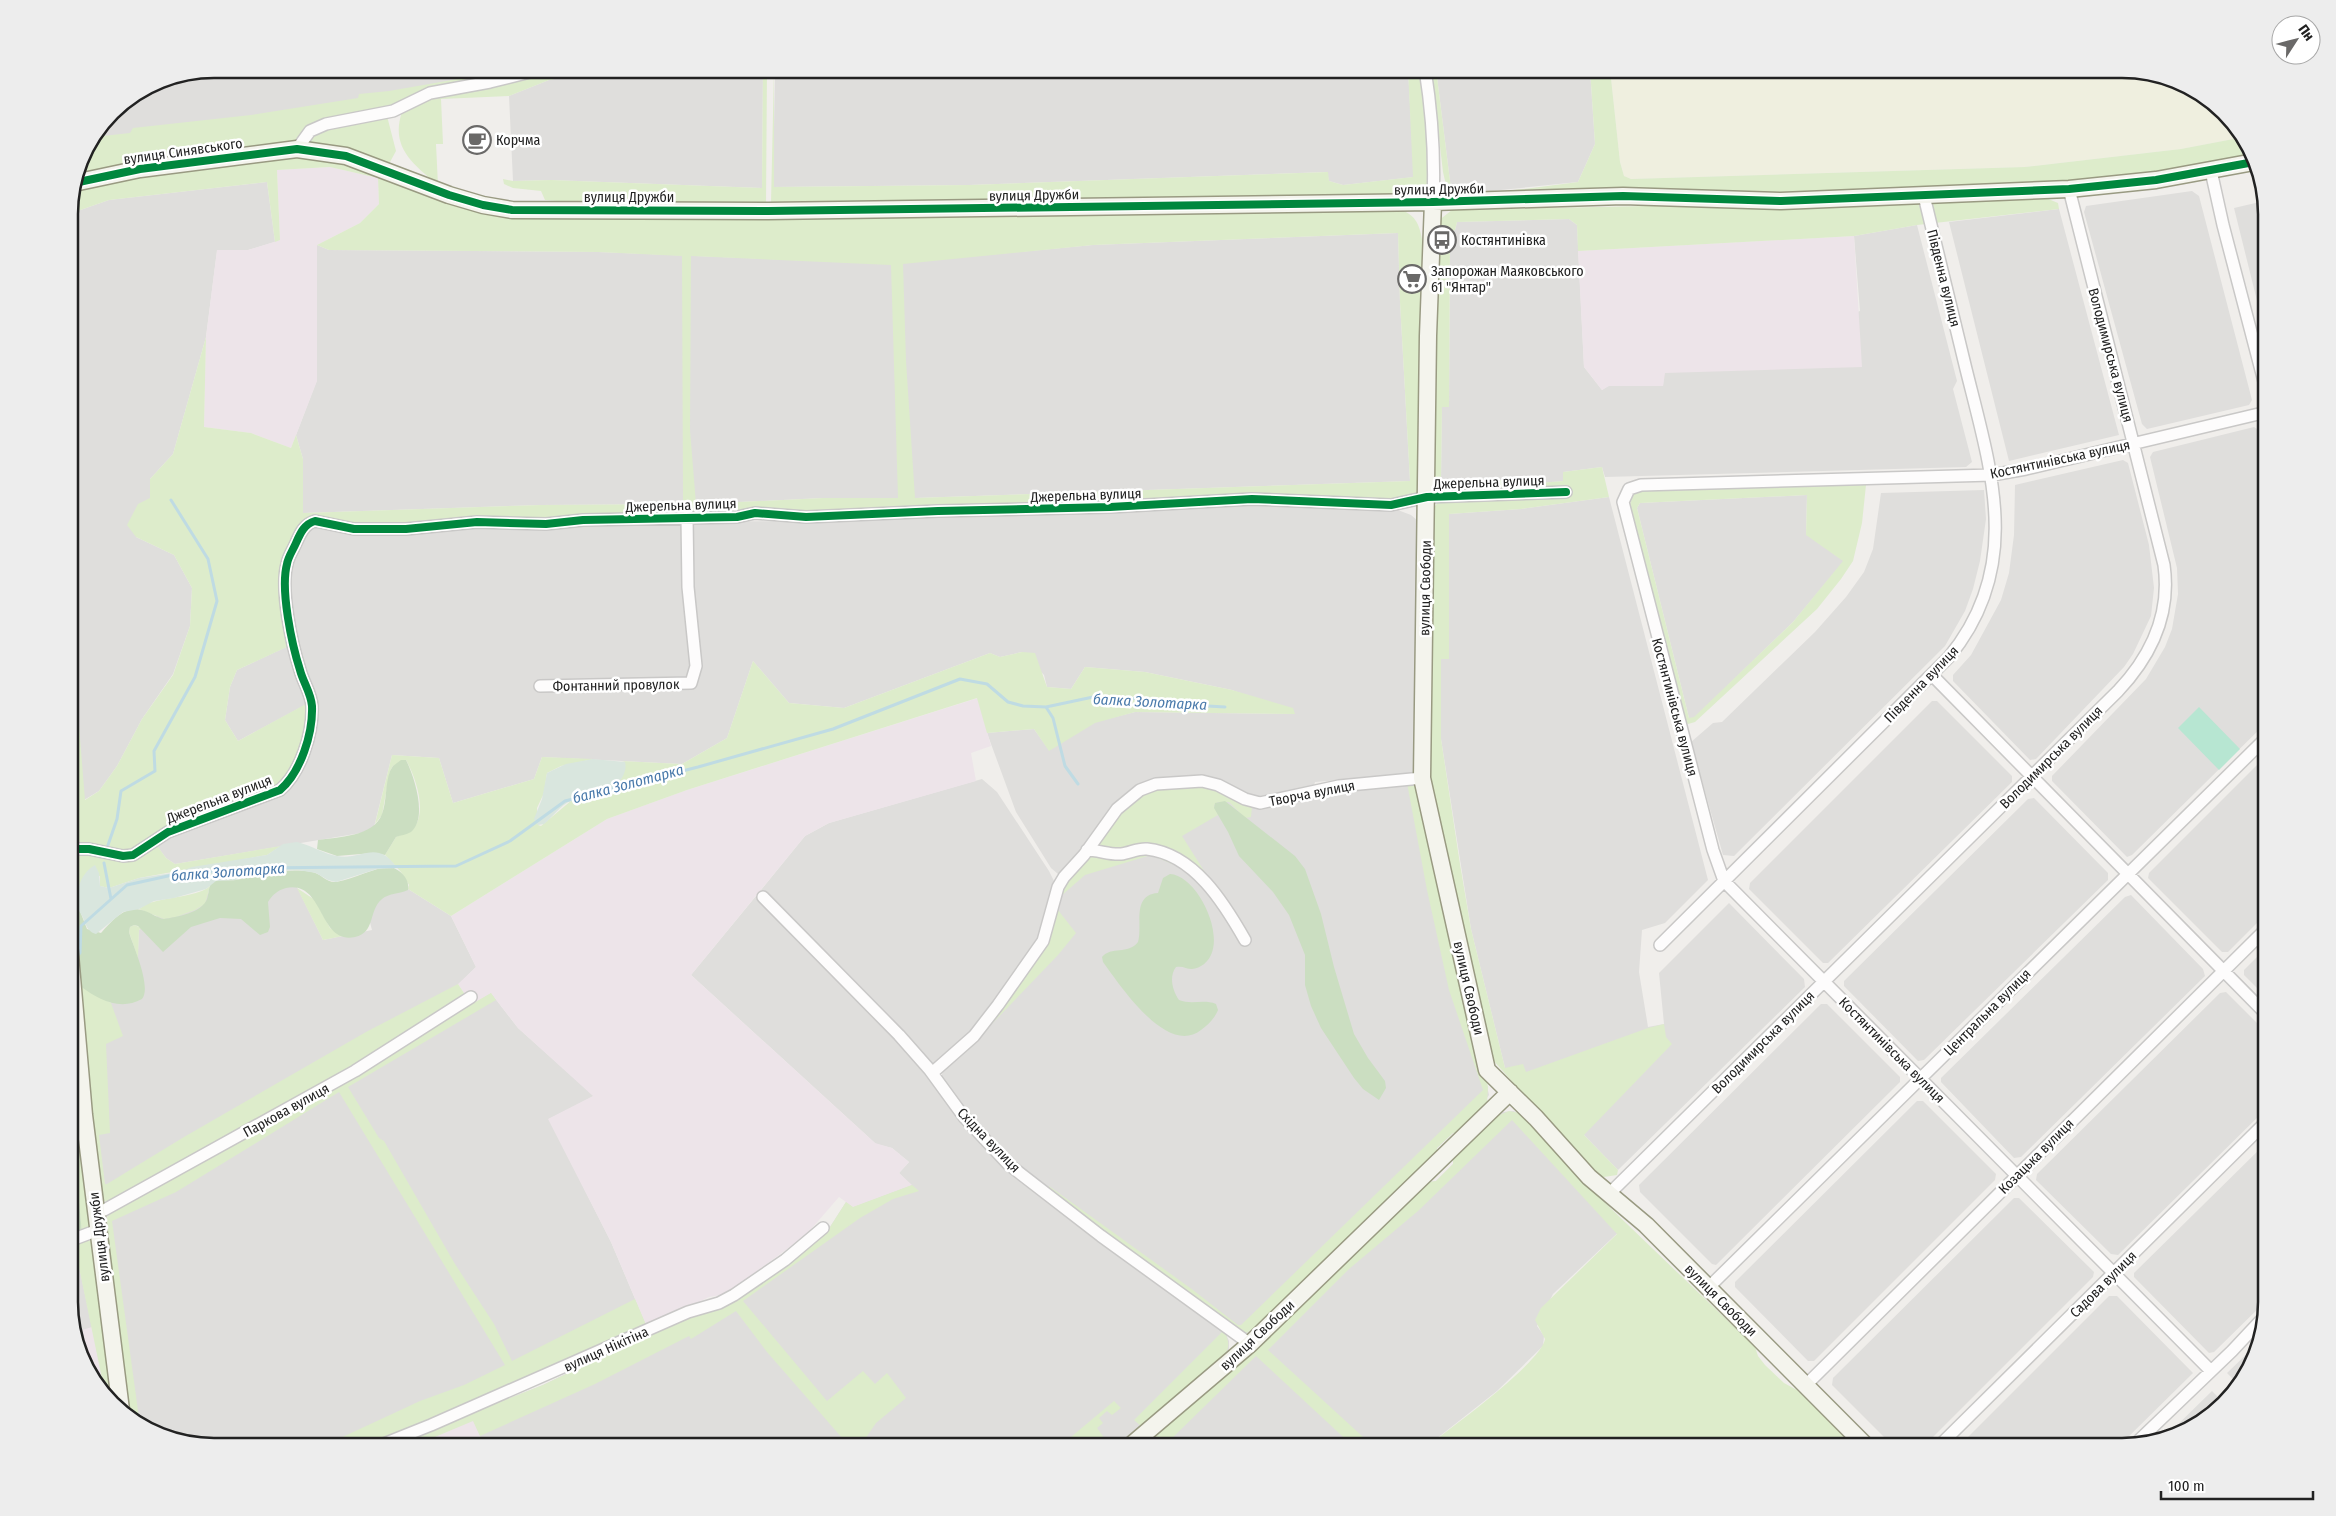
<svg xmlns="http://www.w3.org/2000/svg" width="2336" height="1516" font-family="'Fira Sans Condensed',sans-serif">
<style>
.residential{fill:#dfdedc}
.industrial{fill:#ede4e9}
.farmland{fill:#efefdf}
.grass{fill:#ddeccb;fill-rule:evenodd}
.forest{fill:#cbdec1}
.wetland{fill:#d9e6de}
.pitch{fill:#b7e6d2}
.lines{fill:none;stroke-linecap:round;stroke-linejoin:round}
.stream{stroke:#bfdbe3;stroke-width:3}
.street-casing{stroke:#c9c8c7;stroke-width:14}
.secondary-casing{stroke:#999a82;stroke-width:19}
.street{stroke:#fdfcfc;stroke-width:11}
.secondary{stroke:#f4f4ed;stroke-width:16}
.cycleway-casing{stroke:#fff;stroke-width:11}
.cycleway{stroke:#00873e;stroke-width:8}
.labels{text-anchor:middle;stroke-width:5;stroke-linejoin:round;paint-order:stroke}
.poi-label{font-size:14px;fill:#222;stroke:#fff;text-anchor:start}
.street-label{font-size:14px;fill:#222;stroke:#fff}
.water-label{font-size:15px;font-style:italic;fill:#4a7aab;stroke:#fff}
.rim{fill:none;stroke:#222;stroke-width:2.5}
</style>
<rect width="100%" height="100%" fill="#f0eeeb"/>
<!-- residential -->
<path class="residential" d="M214 69H529L76 173 80 158 111 111 158 80Z
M609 69H763L762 188 551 180 513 181 509 96 549 80Z
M775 69H1408L1414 177 1343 185 1329 181 1327 172 969 185 773 187Z
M1436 69H1590L1595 144 1578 182 1491 191 1451 189Z
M267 182 275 242 248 250 217 251 206 337 173 454 150 479V498L136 537 174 555 192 588 190 626 173 674 142 719 117 766 99 791 84 800 72 639 69 575V214L109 200Z
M2192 191 2199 196 2252 400 2249 405 2147 429 2142 424 2084 212 2086 206Z
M2264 201 2267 213V341L2234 208Z
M2059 209 2119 435 2009 461 1949 222Z
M1569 219 1577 225 1584 367 1602 390 1608 386H1663L1664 373 1860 311 1854 236 1917 225 1957 381 1953 389 1972 462 1966 467 1605 477 1602 467 1563 472 1564 481 1504 486 1503 480 1441 481 1442 407H1449L1450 232 1455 230 1457 222Z
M1398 233 1400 302 1410 481 915 498H823L699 504 541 505 303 513V459L296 435 317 380V245L329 250 598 252 891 264 1093 245Z
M2254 427 2260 431 2267 458V722L2132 855 2127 857 2052 781V776L2146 679 2165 647 2172 629 2178 594 2177 568 2150 457 2153 452Z
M2123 460 2128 463 2149 545 2154 588 2151 616 2133 654 2124 667 2036 759 2030 760 1953 681V675L1971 655 2001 600 2009 573 2014 535 2015 485Z
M1984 490 1986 519 1980 561 1973 589 1965 611 1945 646 1734 856 1723 855 1691 742 1713 723 1722 722 1815 632 1846 597 1864 572 1873 549 1881 493Z
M1807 495 1806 534 1844 561 1793 622 1694 718H1689L1637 508 1640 503Z
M1609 497 1708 880 1665 923 1642 930 1639 972 1648 1027 1664 1024 1659 973 1729 903 1804 979 1805 987 1618 1170 1584 1135 1505 1068 1471 929 1441 739V659H1449V514L1521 509Z
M1246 502 1395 509 1411 515 1418 521 1415 774 1315 782 1313 789 1093 841 1061 875 1058 874 1051 868 1016 812 987 733 1034 729 1049 750 1095 722 1135 712 1294 714 1232 690 1145 672 1085 667 1071 689 1047 687 1044 675 1022 652 1000 657 990 653 844 708 789 703 753 661 727 738 682 764 542 757 534 779 453 803 439 758 392 755 373 831 175 864 166 858 157 846 164 838 316 722 318 698 238 741 225 720 230 687 237 670 297 642 287 600 289 568 303 532 317 526 446 528 584 522 804 521Z
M1932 701H1937L2012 776V782L1828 963H1823L1749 889 1750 883Z
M2267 755V913L2228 952H2222L2148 878 2149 873Z
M982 779 997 792 1049 871 1054 881 1055 890 1043 933 978 1027 935 1065H930L761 890 805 836 829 823Z
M1418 783 1489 1095 1462 1132 1453 1133 1437 1148 1436 1157 1249 1333 1242 1336 1011 1162 987 1137 940 1078 944 1070 1042 949 1062 885 1237 799 1252 807 1362 787Z
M2034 798 2108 873V880L1924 1060 1918 1061 1844 986V981L2028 799Z
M295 883 323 940 372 930 364 900 408 889 451 916 476 967 459 984 107 1202 82 1012 136 994 139 930 182 897Z
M2131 895 2203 969 2205 976 2021 1157 2014 1158 1941 1082V1078L2125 897Z
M756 896 904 1046 996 1159 1224 1330 1229 1341V1351L1120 1447H385L543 1385 625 1345 727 1302 830 1227 846 1202 853 1207 911 1185 899 1173 909 1162 892 1148 876 1144 691 975Z
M2267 947V998L2244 975V970Z
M2226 992 2267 1033V1108L2118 1255 2111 1254 2036 1180 2037 1174 2220 993Z
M491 993 518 1028 594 1096 549 1119 611 1242 647 1327 363 1447H214L133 1423 127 1416 104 1220 112 1212 295 1109Z
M1821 1004H1827L1900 1077V1082L1716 1265 1712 1264 1640 1192 1639 1185Z
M1917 1101H1923L1996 1174 1995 1180 1814 1361H1808L1735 1287V1282Z
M1514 1111 1604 1201 1625 1226 1553 1294 1537 1326 1544 1336 1543 1346 1497 1391 1426 1447H1136L1219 1379 1327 1282 1429 1182 1436 1181 1453 1164V1158L1503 1112Z
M2267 1142V1300L2214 1352 2209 1353 2134 1277V1273Z
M2014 1198H2019L2094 1272 2093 1277 1923 1447H1894L1832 1385 1833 1378Z
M76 1252 92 1327 105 1393 88 1375 69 1312V1255Z
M2109 1296H2117L2193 1373 2118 1447H1958Z
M2254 1347 2243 1383 2240 1386 2227 1373Z
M2212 1391 2223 1402 2195 1428 2167 1435Z"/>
<!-- industrial -->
<path class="industrial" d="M330 167 378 178 379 204 360 223 317 245V381L291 448 251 433 204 427 206 337 217 250H248L280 240 277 170Z
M1854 236 1862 367 1665 373 1663 386H1609L1602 390 1584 367 1578 251Z
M978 698 991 746 971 753 976 781 829 823 805 836 691 975 875 1143 892 1148 909 1162 899 1173 912 1185 853 1207 839 1197 806 1235 726 1294 709 1297 647 1327 611 1242 548 1119 593 1096 518 1028 491 993 472 1005 458 984 476 967 451 916 607 819 687 790Z
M92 1327 105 1393 88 1375 75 1332Z
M473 1420 485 1447H439L434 1437Z"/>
<!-- farmland -->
<path class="farmland" d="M1610 69H2122L2203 93 2244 137 2181 149 2025 167 1631 179 1624 176 1620 162Z"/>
<!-- grass -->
<path class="grass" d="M507 69H532L395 106 315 123 299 141 76 173 80 158 94 137 130 133 133 128 251 115 358 98 359 94 389 91 492 73Z
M561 69H609L549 80 509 96 441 99 443 144H436L438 185C413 164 390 147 402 112L432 97Z
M763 69H767L766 205 616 206 545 200 541 191 513 188 504 184 503 179 513 181 551 180 762 188Z
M774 69V187L969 185 1328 172 1329 181 1343 185 1413 177 1408 69H1421L1427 127 1429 183 1427 189 1420 196 771 203Z
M1431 69H1436L1451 189C1492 196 1537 187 1578 182L1595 144 1590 69H1610L1620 162 1624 176 1631 179 2025 167 2181 149 2244 137 2248 141 2252 157C2184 169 2116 179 2047 184 1848 199 1647 193 1448 194L1443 172Z
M387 116 396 151 390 162 386 164 308 146V140L320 129Z
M284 156 338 160 460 206 1398 209C1415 214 1419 223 1422 239L1421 493 1415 499 1148 503 355 527 315 518 288 555 291 645 237 670 230 687 225 720 238 741 306 704C308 737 296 757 282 786L131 851H116L69 843V575L72 639 85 800 99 791 117 766 142 719 173 675 190 626 192 588 174 555 136 537 127 525 138 504 150 498V479L173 454 206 337 204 427 251 433 291 448 296 435 303 459V513L541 505 683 504 682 256 598 252 329 250 317 245 360 223 379 204 378 178 330 167 277 170 280 240 275 242 267 182 109 200 69 214 72 190 102 180ZM1398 233 1400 302 1410 481 915 498 906 361 903 264 1093 245ZM691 256 891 265 898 498H823L696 504 690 430Z
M2046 198 2058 203 2059 209 1917 225 1854 236 1578 251 1577 225 1569 219 1457 222 1455 230 1450 232 1449 407H1442L1441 481 1503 480 1504 486 1563 481V472L1602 467 1609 497 1521 509 1449 514V659H1441V739L1460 864 1471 929 1505 1068 1523 1064 1526 1072 1648 1028 1664 1024 1666 1037 1672 1044 1584 1135 1618 1170 1617 1175 1604 1177 1594 1173 1492 1059 1430 777 1433 509 1438 502 1437 494 1432 486 1438 221 1452 210Z
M1866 485 1862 523 1853 561 1841 579 1817 609 1695 722 1688 724 1684 721 1630 515V504L1634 493 1640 490ZM1807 495 1806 535 1843 561 1793 622 1694 717 1689 718 1637 508 1640 503Z
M1022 652 1035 653 1047 687 1071 689 1085 667 1145 672 1232 690 1293 708 1295 714 1135 712 1095 723 1049 751 1034 729 987 733 977 698 687 790 607 819 451 916 408 889 409 885 401 872 385 855 396 837C403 833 411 833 416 825 426 807 415 776 406 760L393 766 390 771 382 815 375 824 392 755 439 758 453 803 534 779 542 757 594 759 561 766 547 773 544 793 537 808 538 825 541 826 572 800 606 794 621 779 625 762 621 761 682 764 727 738 753 661 789 703 844 708 990 653 1000 657Z
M1407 783H1418L1488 1087 1487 1104 1462 1132 1453 1133 1437 1148 1436 1157 1261 1323 1242 1336 1049 1192V1186L1193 1290 1238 1325H1241L1483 1090 1449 990 1427 890Z
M1161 786H1215L1252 807 1251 817 1245 818 1229 802H1218L1214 805 1218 815 1182 836 1206 874 1201 883 1186 870 1151 855 1085 875 1061 896 1058 910 1076 933 1058 955 988 1028 1001 1005 1042 949 1062 885 1112 821 1139 794Z
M164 838 158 847 166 858 175 864 281 846 267 855 139 878 109 888 100 886V876H84L78 894V910L74 911 73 924 69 914V858C82 845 101 857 117 857 128 857 153 842 164 838Z
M210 886 205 904 195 910 176 917 164 919 139 909C144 906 147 903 153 902 166 898 202 895 210 886Z
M297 888 315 900 330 928 343 936 323 940Z
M134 925 142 928 139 930 138 958 129 932 130 927Z
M458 984 466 996 312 1091 116 1199 107 1202 103 1200 88 1085 80 986 111 1003 123 1036 106 1044 110 1133 99 1135 105 1184H107L184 1137 366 1032Z
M491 993 496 1000 348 1087 379 1138 384 1141 455 1264 494 1324 512 1361 635 1299 647 1327 363 1447H321L420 1401 464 1385 505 1365 339 1092 176 1192 112 1221 140 1425 133 1423 127 1416 103 1239 104 1220 112 1212Z
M69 1019 90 1224 82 1233 69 1111Z
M1509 1111 1520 1113 1525 1117 1575 1174 1755 1347 1758 1356 1765 1365 1784 1383 1797 1390 1855 1447H1426C1448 1430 1541 1363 1545 1339L1535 1320 1541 1308 1617 1234 1512 1120 1418 1211 1349 1269 1268 1350 1374 1447H1354L1256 1356 1163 1447H1136L1219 1379 1327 1282 1429 1182 1436 1181 1453 1164V1158L1495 1117Z
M912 1185 919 1191 893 1199 860 1218 743 1301 827 1401 863 1371 875 1384 887 1373 906 1398 876 1423 863 1442 867 1447H850L767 1352 736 1311 691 1339 689 1336 595 1384 480 1436 473 1421 411 1447H385L543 1385 675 1322 727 1302 830 1227 846 1202 853 1207Z
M88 1240 92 1242 116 1405 105 1393 76 1253 69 1255V1243Z
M1224 1330C1230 1343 1230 1349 1221 1360L1143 1428 1134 1420Z
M1114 1401 1121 1408 1112 1415 1107 1411 1099 1418 1103 1423 1097 1428 1111 1447H1059Z"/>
<!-- forest -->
<path class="forest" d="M401 760H406C414 776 428 818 411 832 406 835 401 835 396 837L385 855 373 853 337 856 317 849 318 840C337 837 374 837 382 814 387 801 385 785 390 771L393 766Z
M1225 801 1295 856 1305 869 1321 914 1334 967 1354 1034 1368 1058 1385 1081 1386 1088 1379 1100 1363 1089 1354 1078 1321 1028 1311 1006 1305 985V955L1289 915 1273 892 1239 856 1228 832 1214 808 1215 803Z
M391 867C401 870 410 879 408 890 400 894 389 893 382 899 368 911 376 932 355 937 318 945 325 880 286 888 278 890 272 895 268 902L270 927 268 932 260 935 241 919 220 918 191 927 163 952 138 926 134 925 130 927 129 932C133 946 152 987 142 999 120 1011 99 1000 80 986L73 930 74 910 80 911 87 929 101 933C113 920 125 904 145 911 152 913 157 918 164 919 176 917 202 913 207 899 209 894 208 885 213 882 219 879 230 881 236 880 262 875 285 867 312 872 320 873 327 883 336 882 355 879 371 868 391 867Z
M1170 874C1199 875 1233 948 1201 966 1189 973 1186 965 1176 967 1169 976 1172 990 1179 1000 1191 1005 1204 999 1216 1004L1218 1010C1215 1018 1208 1025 1201 1030 1167 1057 1120 985 1103 962L1102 957C1111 946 1128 955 1138 942 1143 925 1131 895 1158 893L1163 878Z
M69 1120H71L82 1233 69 1238Z"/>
<!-- wetland -->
<path class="wetland" d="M593 759 625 762C629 775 612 794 599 797 590 799 580 797 571 801 560 805 553 817 544 824L538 825 534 819 542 799 547 773 566 764Z
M297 842C311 845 324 854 337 856 361 861 377 838 397 868L377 869 336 882 328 880 316 873 298 870 274 871 235 880 216 881 206 889 174 898 154 901 139 909 123 912 96 934C84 931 86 918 78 910 75 894 79 874 95 865L99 873 100 886 109 888 139 878 179 872 192 867 267 855 283 844Z"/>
<!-- pitch -->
<path class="pitch" d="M2199 707 2240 749 2219 770 2178 728Z"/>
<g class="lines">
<!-- stream -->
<path class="stream" d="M1046 707 1053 718 1065 766 1078 784
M108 845 117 819 121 791 155 771 154 751 195 677 217 601 208 559 171 500
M104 863 111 899
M77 956 80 953 81 926 127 885 177 874 254 868 456 866 510 841 565 801 698 767 833 729 960 679 987 684 1008 702 1023 706 1046 707 1093 697 1148 699 1173 704 1225 707"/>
<defs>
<path id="street" d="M1425 69C1432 113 1435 157 1433 202
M297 149 310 131 326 124 393 111 430 93 490 82 542 69
M2211 171 2223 225 2267 393
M1932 675 2267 1015
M540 686 691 683 696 666 688 587 687 517
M69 849H89L123 856 133 855 168 832 280 790C301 772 313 733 312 706 311 693 303 682 300 670 292 645 280 590 287 564 288 557 293 550 296 543 300 534 304 524 315 521L354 529H406L477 522 546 524 583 520 737 517 755 513 806 517 938 511 1110 507 1252 499 1391 505 1427 497 1566 492
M1087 850C1098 850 1110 855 1121 854 1130 853 1138 848 1147 849 1194 854 1224 903 1245 940
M763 897 899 1035 929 1069 964 1117 1008 1164 1101 1236 1250 1344
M1660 945 1949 657C2024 566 1991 470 1966 369 1952 311 1938 254 1924 196
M932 1073 974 1036 998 1005 1043 941 1058 887 1064 877 1084 855 1117 809 1140 790 1156 784 1202 781 1218 785 1245 799 1260 803 1339 786 1422 778
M1609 1194 2118 691C2151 656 2171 614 2164 565L2069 189
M97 1214 355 1071 471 997
M69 1241 98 1230
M1708 1288 2267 737
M2211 1371 1724 881 1713 850 1623 502 1629 489 1641 485 1992 475 2026 469 2267 412
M1806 1385 2267 928
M2135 1444 2232 1351 2262 1319
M376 1447 431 1425 688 1312 719 1303 734 1295 785 1260 823 1228
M1938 1447 2267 1121"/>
<path id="secondary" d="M74 183 140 169 297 149 346 156 449 195 483 205 512 210 768 211 1433 202 1623 196 1781 201 2069 189 2156 180 2254 162
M1433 202 1428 336 1422 778 1487 1070 1536 1118 1589 1177 1646 1225 1867 1447
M69 943 84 1115 121 1410
M1129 1447 1250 1344 1510 1092"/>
</defs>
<!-- street casing -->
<use href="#street" class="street-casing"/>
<!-- secondary casing -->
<use href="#secondary" class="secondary-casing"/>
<!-- street -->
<use href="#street" class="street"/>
<!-- secondary -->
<use href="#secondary" class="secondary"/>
<defs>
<path id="cycleway" d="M74 183 140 169 297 149 346 156 449 195 483 205 512 210 768 211 1433 202 1623 196 1781 201 2069 189 2156 180 2254 162
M69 849H89L123 856 133 855 168 832 280 790C301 772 313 733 312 706 311 693 303 682 300 670 292 645 280 590 287 564 288 557 293 550 296 543 300 534 304 524 315 521L354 529H406L477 522 546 524 583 520 737 517 755 513 806 517 938 511 1110 507 1252 499 1391 505 1427 497 1566 492"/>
</defs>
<!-- cycleway casing -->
<use href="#cycleway" class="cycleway-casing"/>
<!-- cycleway -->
<use href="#cycleway" class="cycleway"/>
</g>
<!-- icons -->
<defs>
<symbol id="cafe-ring" viewBox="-11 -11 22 22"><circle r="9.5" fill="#fff" stroke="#6a6968" stroke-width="1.5"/><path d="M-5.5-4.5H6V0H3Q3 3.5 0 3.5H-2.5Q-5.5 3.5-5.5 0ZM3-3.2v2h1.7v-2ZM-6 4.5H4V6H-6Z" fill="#6a6968"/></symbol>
<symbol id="bus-ring" viewBox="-11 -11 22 22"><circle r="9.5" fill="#fff" stroke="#6a6968" stroke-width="1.5"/><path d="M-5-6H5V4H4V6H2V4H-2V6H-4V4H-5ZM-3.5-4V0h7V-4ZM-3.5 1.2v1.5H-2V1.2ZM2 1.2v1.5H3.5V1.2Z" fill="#6a6968"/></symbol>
<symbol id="supermarket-ring" viewBox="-11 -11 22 22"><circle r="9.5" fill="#fff" stroke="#6a6968" stroke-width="1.5"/><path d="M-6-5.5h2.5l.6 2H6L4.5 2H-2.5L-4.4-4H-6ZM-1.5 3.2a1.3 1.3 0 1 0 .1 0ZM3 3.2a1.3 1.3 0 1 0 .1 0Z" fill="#6a6968"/></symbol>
</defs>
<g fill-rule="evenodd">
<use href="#cafe-ring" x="461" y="124" width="32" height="32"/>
<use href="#bus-ring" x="1426" y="224" width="32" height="32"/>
<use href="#supermarket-ring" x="1396" y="263" width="32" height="32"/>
</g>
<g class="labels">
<!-- poi labels -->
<g class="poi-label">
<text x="496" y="145">Корчма</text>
<text x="1461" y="245">Костянтинівка</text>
<text x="1431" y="276">Запорожан Маяковського<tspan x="1431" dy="16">61 "Янтар"</tspan></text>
</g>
<!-- street labels -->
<g class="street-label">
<text transform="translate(183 151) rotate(-8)" y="5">вулиця Синявського</text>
<text transform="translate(1439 189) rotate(-1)" y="5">вулиця Дружби</text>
<text transform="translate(1034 195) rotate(-1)" y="5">вулиця Дружби</text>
<text x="629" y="202">вулиця Дружби</text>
<text transform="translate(1944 278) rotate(76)" y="5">Південна вулиця</text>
<text transform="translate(2111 355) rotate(75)" y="5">Володимирська вулиця</text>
<text transform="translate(2060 459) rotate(-12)" y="5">Костянтинівська вулиця</text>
<text transform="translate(1489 482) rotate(-2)" y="5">Джерельна вулиця</text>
<text transform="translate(1086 495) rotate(-2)" y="5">Джерельна вулиця</text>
<text transform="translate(681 505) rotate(-2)" y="5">Джерельна вулиця</text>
<text transform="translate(1425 588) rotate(-89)" y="5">вулиця Свободи</text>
<text transform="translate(1921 684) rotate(-46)" y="5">Південна вулиця</text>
<text transform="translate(616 685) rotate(-1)" y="5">Фонтанний провулок</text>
<text transform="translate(1675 707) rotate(75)" y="5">Костянтинівська вулиця</text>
<text transform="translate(2051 757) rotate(-45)" y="5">Володимирська вулиця</text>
<text transform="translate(1312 793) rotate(-11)" y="5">Творча вулиця</text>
<text transform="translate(219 799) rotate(-21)" y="5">Джерельна вулиця</text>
<text transform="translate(1469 988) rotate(77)" y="5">вулиця Свободи</text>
<text transform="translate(1987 1012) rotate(-45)" y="5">Центральна вулиця</text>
<text transform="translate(1763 1042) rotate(-45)" y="5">Володимирська вулиця</text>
<text transform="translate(1892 1050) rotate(45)" y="5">Костянтинівська вулиця</text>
<text transform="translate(286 1110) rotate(-29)" y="5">Паркова вулиця</text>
<text transform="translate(989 1140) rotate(46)" y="5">Східна вулиця</text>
<text transform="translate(2036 1156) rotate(-45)" y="5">Козацька вулиця</text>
<text transform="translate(99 1237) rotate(-97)" y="5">вулиця Дружби</text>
<text transform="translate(2103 1284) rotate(-45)" y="5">Садова вулиця</text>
<text transform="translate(1721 1300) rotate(45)" y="5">вулиця Свободи</text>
<text transform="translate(1257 1335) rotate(-43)" y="5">вулиця Свободи</text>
<text transform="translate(606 1349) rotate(-24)" y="5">вулиця Нікітіна</text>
</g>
<!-- water labels -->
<g class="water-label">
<text transform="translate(1150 702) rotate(3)" y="5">балка Золотарка</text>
<text transform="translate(628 784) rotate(-15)" y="5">балка Золотарка</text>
<text transform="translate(228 872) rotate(-4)" y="5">балка Золотарка</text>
</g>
</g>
<!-- crop -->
<path d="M0 0H2336V1516H0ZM214 78H2122A136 136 0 0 1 2258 214V1302A136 136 0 0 1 2122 1438H214A136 136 0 0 1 78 1302V214A136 136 0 0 1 214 78Z" fill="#ededed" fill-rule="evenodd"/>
<path class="rim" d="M214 78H2122A136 136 0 0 1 2258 214V1302A136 136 0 0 1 2122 1438H214A136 136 0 0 1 78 1302V214A136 136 0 0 1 214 78Z"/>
<!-- north arrow -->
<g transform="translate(2296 40) rotate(54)"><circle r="24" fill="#ffffff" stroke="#a7a7a7"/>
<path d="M0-4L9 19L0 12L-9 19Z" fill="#6a6968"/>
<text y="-8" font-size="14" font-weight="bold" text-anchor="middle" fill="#222222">Пн</text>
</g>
<!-- scale -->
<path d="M2161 1491v8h152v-8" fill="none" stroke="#222222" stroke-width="2.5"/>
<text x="2168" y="1491" font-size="15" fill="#222222" stroke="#ffffff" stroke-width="4" paint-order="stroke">100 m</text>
</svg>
